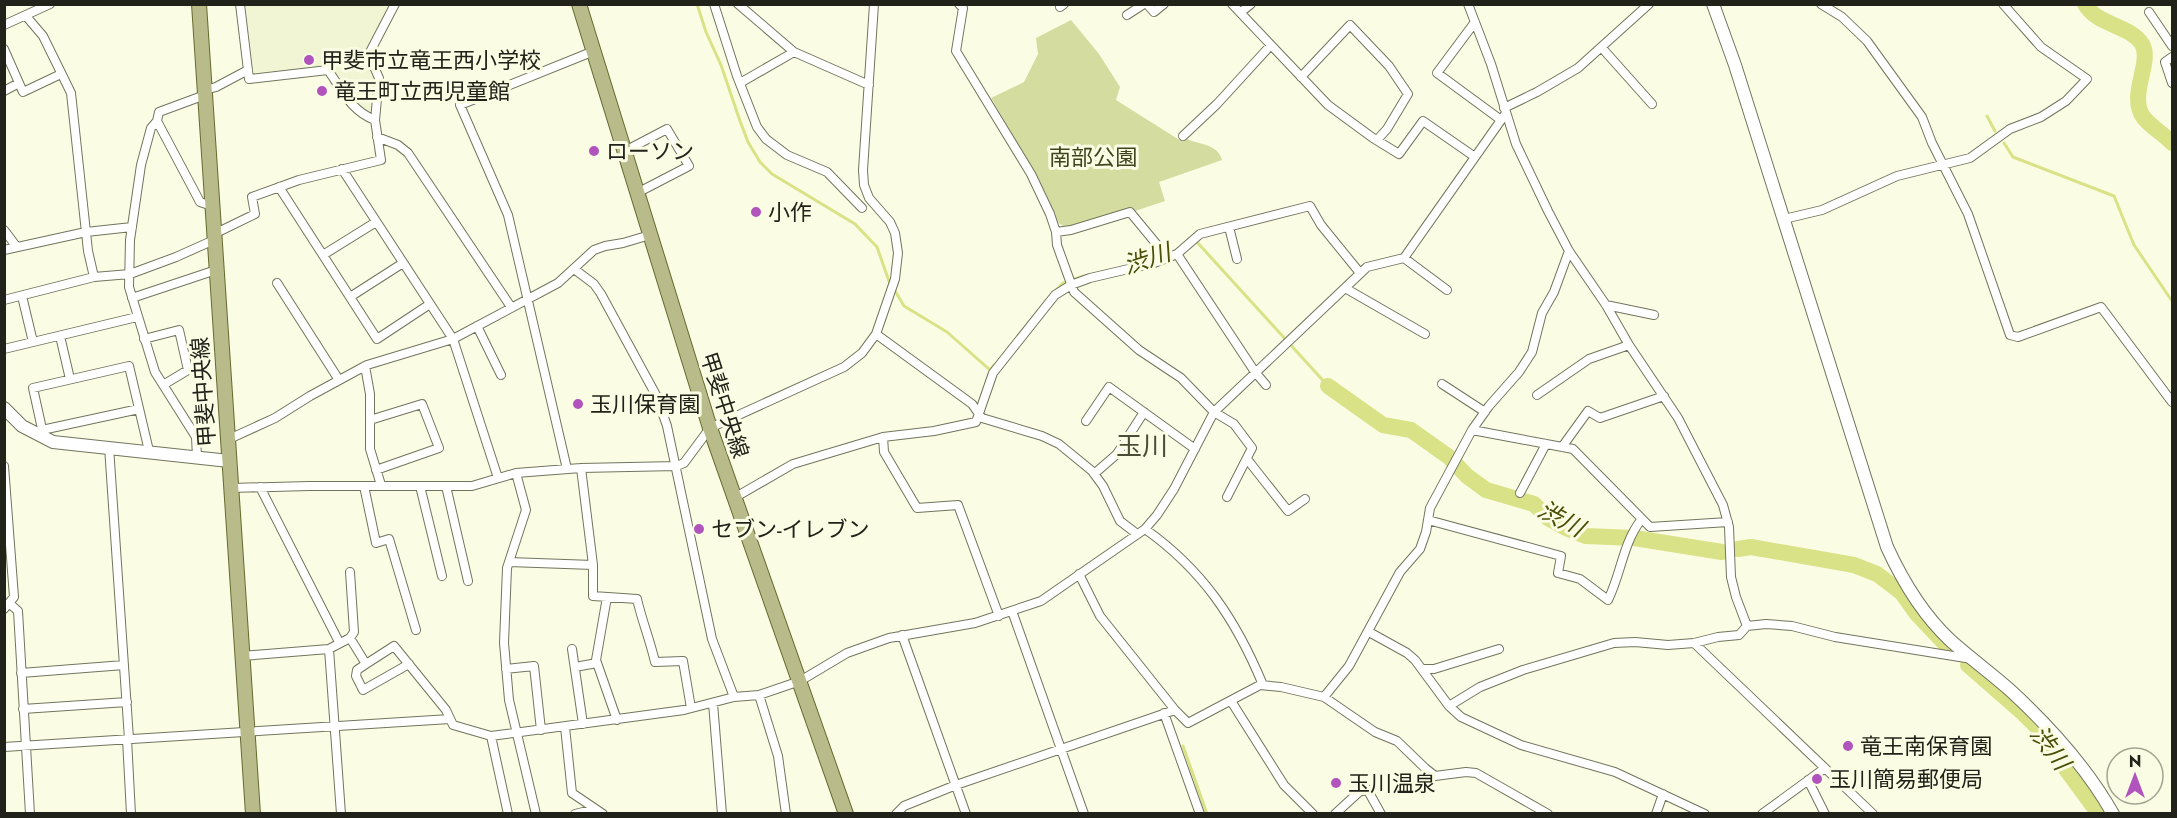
<svg xmlns="http://www.w3.org/2000/svg" width="2177" height="818" font-family="Jost,'Noto Sans JP',sans-serif">
<style>
.built{fill:#f1f5d3}
.park{fill:#d5dc9f}
.lines{fill:none;stroke-linecap:round;stroke-linejoin:round}
.stream{stroke:#dae287;stroke-width:3}
.river{stroke:#dae287;stroke-width:16}
.street-casing{stroke:#72755e;stroke-width:10}
.secondary-casing{stroke:#72755e;stroke-width:14}
.primary-casing{stroke:#656a30;stroke-width:16}
.street{stroke:#fff;stroke-width:8}
.secondary{stroke:#fff;stroke-width:12}
.primary{stroke:#b9bc8a;stroke-width:14}
.poi-dot{fill:#b153bd;stroke:#fafde3;stroke-width:2}
.labels{text-anchor:middle;stroke-width:6;stroke-linejoin:round;paint-order:stroke}
.poi-label{font-size:22px;fill:#212219;stroke:#fafde3;text-anchor:start}
.park-label{font-size:22px;fill:#41451e;stroke:#fafde3}
.street-label{font-size:22px;fill:#212219;stroke:#fafde3}
.water-label{font-size:24px;font-style:italic;fill:#4a4e06;stroke:#fafde3}
.quarter-label{font-size:26px;fill:#4b4d38;stroke:#fafde3}
</style>
<rect width="100%" height="100%" fill="#fafde3"/>
<!-- built -->
<path class="built" d="M245 5H390L363 55 376 84 372 115 356 104 329 66 254 73Z"/>
<!-- park -->
<path class="park" d="M1071 20 1099 54 1120 87 1116 100 1181 141 1187 139C1200 145 1218 144 1222 160L1159 182 1165 201 1135 211 1128 209 1070 227 1063 226 1056 221 1027 159 991 98 1024 82 1038 54 1036 38Z"/>
<g class="lines">
<!-- stream -->
<path class="stream" d="M697 4 706 32 721 65 740 121 748 142 760 162 772 174 855 224 877 247 890 284
M1987 116 1995 131
M2004 143 2013 157 2114 196 2134 245 2172 301
M1196 241 1328 386
M894 289 904 306 947 332 990 370 994 365
M1054 292 1063 283 1084 276
M1183 746 1207 814"/>
<!-- river -->
<path class="river" d="M2085 4C2097 26 2129 24 2142 44 2153 62 2127 96 2144 118 2151 127 2164 134 2172 143
M1328 386 1383 425 1411 430 1449 457 1467 476 1486 490 1534 504 1548 518 1566 528 1586 536 1634 538 1722 552
M1738 549 1751 547 1854 565 1877 574 1902 593 1917 614 1951 650
M1968 665 2023 713 2048 738 2049 746 2099 814"/>
<defs>
<path id="street" d="M240 4 249 79 328 70C342 90 351 111 375 120
M714 4 737 76 757 127 766 139 787 155 827 172 862 208
M738 4 794 52 869 85
M959 4 963 8 956 51 1031 174 1050 214 1056 232 1057 245 1074 292 1139 350 1181 378 1214 412 1234 424 1252 448 1227 497
M1147 4 1154 12 1164 4
M1232 4 1328 105 1373 138 1399 154 1423 121 1475 157
M1468 4 1491 64 1516 144 1548 211 1569 251 1606 305 1629 345 1678 418 1723 505 1729 527 1731 577 1736 597 1747 626
M1821 4 1842 17 1867 41 1922 117 1932 143 1968 214 2010 335 2018 337 2101 307 2172 402
M1060 7 1064 4
M1241 12 1251 4
M2149 12 2172 46
M1127 15 1144 4
M26 16 43 36 71 93 88 251 94 277
M1475 22 1437 73 1501 120
M4 25 50 4
M1602 48 1652 104
M4 49 23 92 61 74
M2172 57 2165 62 2172 83
M1301 77 1350 25 1389 66 1408 94 1387 129 1377 140
M740 83 794 52
M205 90 216 87 248 70
M4 91 19 83
M205 95 159 112 157 121 200 202 212 206
M1504 108 1537 92 1578 68 1649 4
M157 121 151 128 141 165 130 240 129 287 155 372 196 437 197 457
M1183 136 1217 104 1270 46
M377 137 398 145 408 153 511 307
M625 151 667 129 689 166 637 193
M342 169 453 339 498 478
M279 187 377 339 430 304
M1784 219 1822 210 1897 176 1970 158 2010 129 2041 117 2066 101 2087 79 2041 47 2003 4
M1229 227 1237 259
M4 230 16 246
M1056 232 1071 230 1130 212 1168 258
M214 234 255 214 252 197 299 180 381 160 375 120 379 78 371 60V50L395 4
M4 250 86 232 132 227
M1177 254 1255 372 1266 385
M323 255 376 222
M1404 258 1447 290
M574 269 594 284 601 294 657 397 667 426 712 639 734 697
M277 283 339 380
M1345 288 1425 334
M22 296 33 342
M350 297 403 263
M132 298 216 270
M4 300 94 277 130 274 176 257 214 240
M1606 305 1654 315
M477 326 501 375
M876 334 972 404 982 418 1042 436 1059 444 1092 471 1103 486 1120 521 1137 534
M60 336 70 379
M144 339 179 330 188 370 163 385
M4 349 137 317
M365 366 370 394V449L381 485
M1442 384 1485 412
M1537 395 1589 359 1629 345
M370 420 422 404 439 448 376 470
M1086 421 1109 387 1195 449
M42 430 139 409
M1472 430 1573 449 1650 527 1728 522
M883 437 884 452 917 508 958 505 999 616
M44 438 33 388 129 366 149 451
M227 440 275 418 310 396 367 365 453 339 558 283 594 250 605 246 623 243 650 235
M109 447 129 739
M1562 447 1588 411 1600 418 1664 396
M1247 459 1288 511 1305 499
M4 466 14 597 4 609
M581 468 593 565V596L637 599C642 621 650 640 655 662L683 661 691 708
M567 469 508 215 460 105 594 51
M516 473 526 510 507 568 504 643 509 700 536 814
M1094 474 1117 454 1144 412
M364 486 376 543 389 539 416 630
M420 486 442 576
M446 486 468 581
M260 487 339 642
M231 488 309 486H472L516 473 581 468 677 466 684 463 710 428 844 367 862 353 876 334 895 279 898 253 895 233 890 222 869 198 864 185 863 170 874 4
M1520 493 1546 444
M734 498 793 464 883 437 934 431 976 422 993 373 1055 295 1071 285 1090 278 1154 263 1177 254 1200 234 1310 206 1321 225 1360 273
M1428 520 1561 556 1558 573 1580 579 1608 600C1621 574 1623 543 1641 520
M1145 529C1203 570 1236 620 1263 685
M509 562 593 565
M1079 574 1100 616 1175 710 1188 723 1260 685 1281 687 1324 697 1375 732 1397 741 1425 768 1435 776 1466 772 1476 773 1548 814
M607 597 596 660 617 720
M10 604 18 611 30 814
M1012 611 1084 814
M1369 632 1407 653 1415 660 1449 706 1461 717 1521 745 1615 772 1705 814
M902 635 966 814
M350 638 366 664 394 646 446 710 453 725 491 736 684 710 734 697 759 695 800 681 847 653 889 638 975 623 1041 601 1145 529 1157 515 1174 489 1214 412 1367 267 1404 258 1506 113
M1694 643 1873 814
M329 649 341 814
M572 649 583 724
M242 656 329 649 350 638 354 632 350 572
M366 664 357 670 356 676 363 690 409 664
M575 667 597 663
M506 669 534 666 541 730
M1422 669H1434L1499 649
M21 673 124 665
M759 695 778 756 786 814
M1324 697 1349 666 1400 572 1420 549 1426 532 1430 508 1472 430 1489 406 1519 372 1532 352 1542 313 1554 292 1569 251
M1231 701 1284 785 1313 814
M713 703 722 814
M1449 706 1480 687 1523 670 1614 643 1635 642 1668 645 1694 643 1718 637 1739 635 1747 626 1766 624 1792 626 1835 637 1972 659
M23 709 127 702
M1164 713 1200 814
M565 727 572 793 603 814
M491 736 508 814
M127 739 131 814
M4 747 450 719
M1808 780 1825 814
M575 814 595 809
M896 814 904 806 956 785 1175 710
M1335 814 1359 792 1367 789 1381 814
M1656 814 1663 794
M1762 814 1825 768"/>
<path id="secondary" d="M1713 4 1735 65 1887 547C1903 582 1923 615 1951 641 1970 658 1992 674 2011 691 2050 727 2087 768 2113 814
M4 408 22 426 53 442 229 461"/>
<path id="primary" d="M199 4 253 814
M579 4 710 428 846 814"/>
</defs>
<!-- street casing -->
<use href="#street" class="street-casing"/>
<!-- secondary casing -->
<use href="#secondary" class="secondary-casing"/>
<!-- primary casing -->
<use href="#primary" class="primary-casing"/>
<!-- street -->
<use href="#street" class="street"/>
<!-- secondary -->
<use href="#secondary" class="secondary"/>
<!-- primary -->
<use href="#primary" class="primary"/>
</g>
<!-- markers -->
<g class="poi-dot">
<circle cx="309" cy="60" r="6"/>
<circle cx="322" cy="91" r="6"/>
<circle cx="594" cy="151" r="6"/>
<circle cx="756" cy="212" r="6"/>
<circle cx="578" cy="404" r="6"/>
<circle cx="699" cy="529" r="6"/>
<circle cx="1848" cy="746" r="6"/>
<circle cx="1817" cy="779" r="6"/>
<circle cx="1336" cy="783" r="6"/>
</g>
<g class="labels">
<!-- poi labels -->
<g class="poi-label">
<text x="321" y="68">甲斐市立竜王西小学校</text>
<text x="334" y="99">竜王町立西児童館</text>
<text x="606" y="159">ローソン</text>
<text x="768" y="220">小作</text>
<text x="590" y="412">玉川保育園</text>
<text x="711" y="537">セブン-イレブン</text>
<text x="1860" y="754">竜王南保育園</text>
<text x="1829" y="787">玉川簡易郵便局</text>
<text x="1348" y="791">玉川温泉</text>
</g>
<!-- park labels -->
<g class="park-label">
<text x="1093" y="165">南部公園</text>
</g>
<!-- street labels -->
<g class="street-label">
<text transform="translate(203 392) rotate(-94)" y="8">甲斐中央線</text>
<text transform="translate(725 405) rotate(72)" y="8">甲斐中央線</text>
</g>
<!-- water labels -->
<g class="water-label">
<text transform="translate(1147 259) rotate(-18)" y="8">渋川</text>
<text transform="translate(1561 519) rotate(28)" y="8">渋川</text>
<text transform="translate(2050 748) rotate(53)" y="8">渋川</text>
</g>
<!-- quarter labels -->
<g class="quarter-label">
<text x="1142" y="455">玉川</text>
</g>
</g>
<!-- border -->
<rect width="2177" height="818" fill="none" stroke="#212219" stroke-width="12"/>
<!-- north arrow -->
<g transform="translate(2135 776)"><circle r="28" fill="#fafde3" stroke="#a3a592" stroke-width="1.5"/>
<path d="M0-4.5L10 22L0 15L-10 22Z" fill="#b153bd"/>
<text y="-9" font-size="16" font-weight="bold" text-anchor="middle" fill="#212219">N</text>
</g>
</svg>
